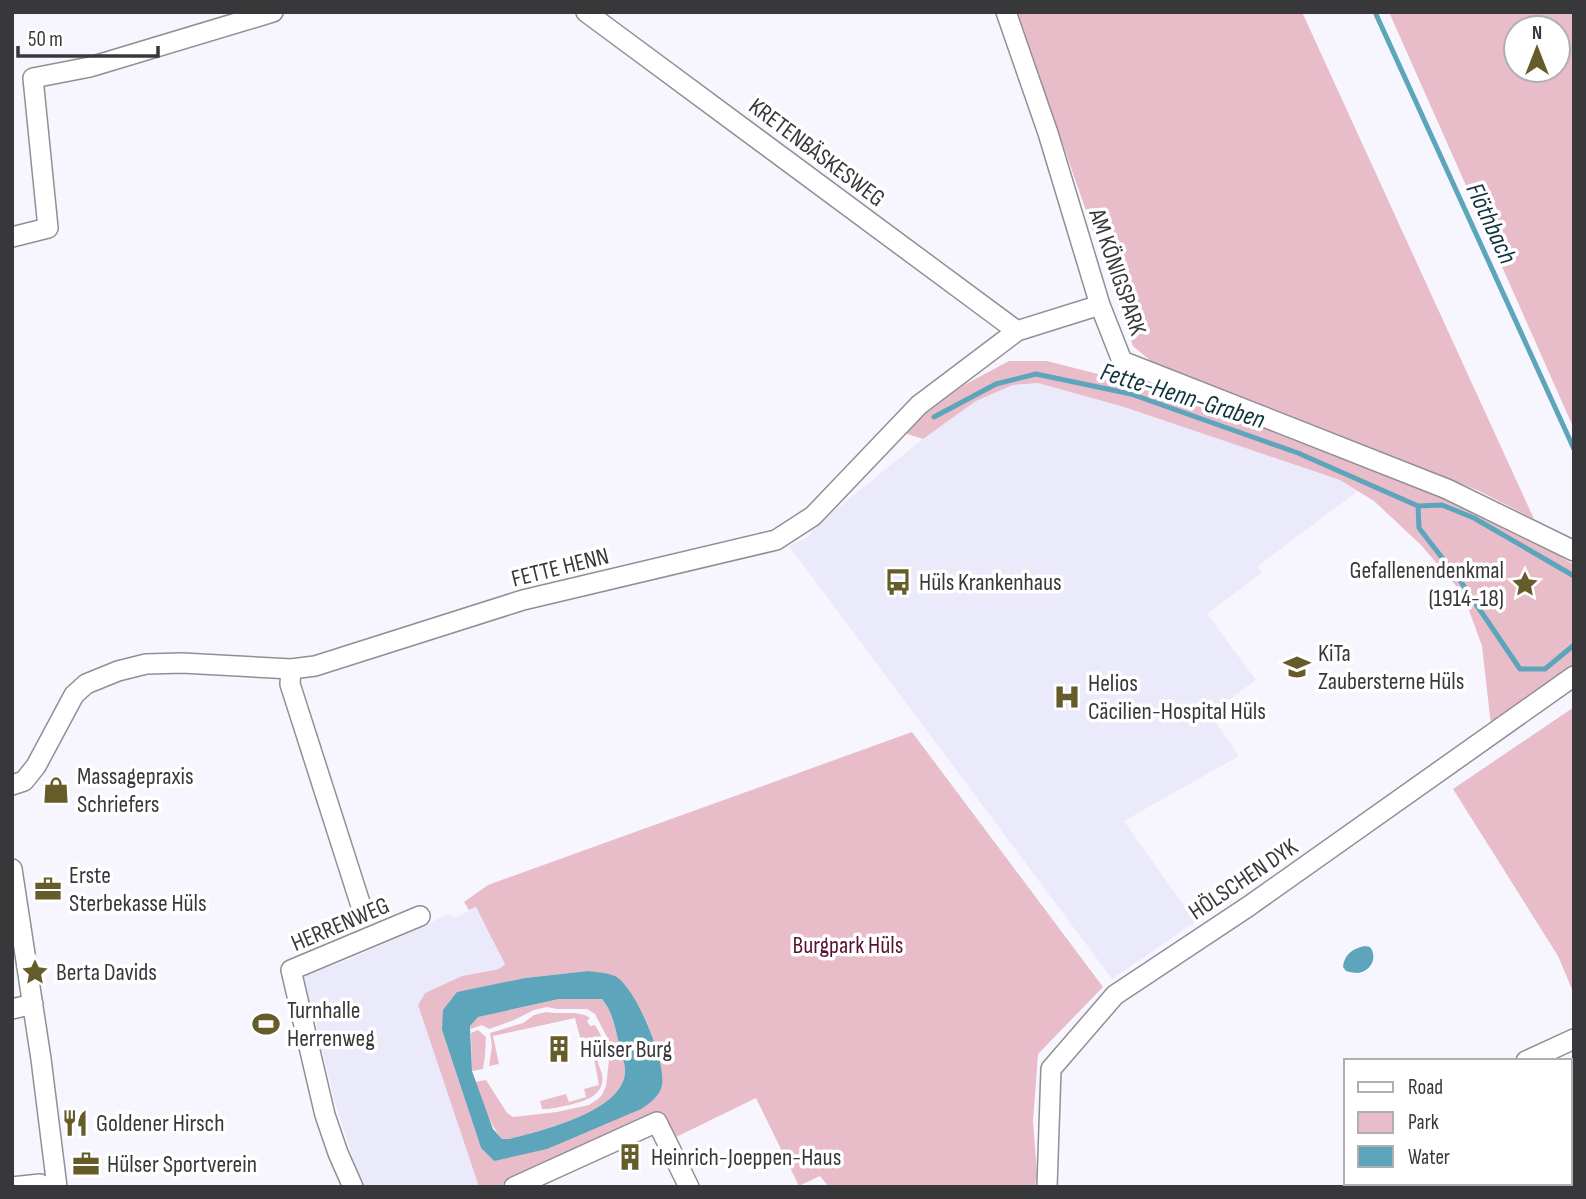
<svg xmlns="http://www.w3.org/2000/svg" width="1586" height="1199" font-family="'Sofia Sans Condensed',sans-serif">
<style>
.built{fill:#ebeafa}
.green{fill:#e9bcca;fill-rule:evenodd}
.water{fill:#5ca5bb;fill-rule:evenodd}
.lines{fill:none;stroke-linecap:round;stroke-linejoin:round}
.stream{stroke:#5ca5bb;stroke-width:5}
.minor-casing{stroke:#8f8f96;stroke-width:22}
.minor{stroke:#fff;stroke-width:19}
.labels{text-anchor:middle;stroke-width:7;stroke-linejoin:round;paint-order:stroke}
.street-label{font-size:24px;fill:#38383b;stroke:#fff}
.poi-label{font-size:24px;fill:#38383b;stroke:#fff;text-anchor:start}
.park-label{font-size:24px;fill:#591032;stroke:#fff}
.water-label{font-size:26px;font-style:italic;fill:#11343e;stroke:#fff}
</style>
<rect width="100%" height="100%" fill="#f7f6fe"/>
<!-- built -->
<path class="built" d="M1038 383 1124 407 1340 480 1358 491 1258 566 1262 573 1207 614 1256 680 1210 714 1239 756 1124 821 1195 922 1112 979 789 546 807 538 818 524 923 439 976 401 1013 385Z
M476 907 505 963 499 969 462 976 425 993 418 1005 479 1187H365L353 1159 334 1099 315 1020 302 980 306 975 345 961 420 928 447 914 455 918Z"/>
<!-- green -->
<path class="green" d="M1017 12H1302L1534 519 1477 490 1153 363 1133 346Z
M1389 12H1574V429ZM1558 28V70H1516V28Z
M1009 361H1047L1133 383 1348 458 1464 506 1539 543 1574 565V665L1491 725 1482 646 1463 594 1421 545 1374 501 1340 480 1124 407 1038 383 1013 385 976 401 923 439 901 432 964 385Z
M1574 707V994L1558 956 1453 789Z
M912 732 1103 987 1038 1054 1033 1121 1037 1173 1035 1187H829L820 1176 799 1186 756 1098 672 1139 658 1112 638 1123 497 1187H479L418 1005 425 993 462 976 499 969 505 964 476 907 469 910 464 902 488 885ZM588 971 614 976 626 986 646 1020 658 1052 662 1086 494 1161 481 1148 442 1030 458 992 525 978Z
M559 999H602C613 1012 615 1028 619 1044 621 1052 625 1063 625 1071 625 1111 540 1131 509 1139H502C488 1123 484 1101 475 1082L486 1080 507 1113 513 1117 557 1112 589 1105 598 1099 602 1095 606 1086 610 1051 609 1041 595 1014 587 1009H557L547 1007 534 1010 514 1020 489 1029 482 1025 471 1029 470 1026 477 1017Z
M546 1012C560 1015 579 1010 590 1018L587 1021 590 1026 595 1025C601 1035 606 1044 603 1056L597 1057C598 1064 600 1068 602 1074 608 1102 566 1105 549 1109H542L540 1101 566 1094 569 1102 586 1097 584 1089 599 1085 594 1059 586 1060 575 1018 493 1036 499 1064 489 1066 492 1046 490 1033 523 1023 534 1015Z
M478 1030 486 1037 485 1056 483 1069 472 1071 471 1033Z"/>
<!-- water -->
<path class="water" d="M1365 946 1370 947C1378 957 1371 971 1358 973 1355 973 1349 972 1346 971L1343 967C1344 955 1353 948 1365 946Z
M588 971C596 972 607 973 615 976 636 987 666 1061 662 1085 660 1096 650 1103 641 1109L547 1149 494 1161 481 1148 442 1030 443 1010 457 992 525 978ZM559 999H602C613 1012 615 1028 619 1044 621 1052 625 1063 625 1071 625 1111 540 1131 509 1139H502L493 1129 472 1071 470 1026 478 1017Z"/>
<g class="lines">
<!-- stream -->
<path class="stream" d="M1375 12 1574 449
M934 417 996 384 1036 374 1131 394 1298 453 1418 506 1442 505 1474 518 1574 576
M1418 506 1419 528 1461 582 1520 669H1545L1574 645"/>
<defs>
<path id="minor" d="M586 12 1017 331
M1006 12 1048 133 1100 305 1122 361 1447 489 1574 551
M12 237 48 228 33 78 90 67 273 12
M291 669 290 684 362 909
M12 785 24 781 36 766 74 695 86 684 118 671 146 664 182 663 291 669 315 666 523 600 776 540 813 516 919 405 1017 331 1100 305
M12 869 41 1059 57 1187
M12 1009 33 1004
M1526 1061 1574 1039
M1460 1183 1461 1187
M12 1187 40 1184V1187
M353 1187 338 1153 325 1115 291 970 420 916
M514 1187 657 1122 689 1187
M1047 1187 1051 1069 1115 995 1249 906 1574 676"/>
</defs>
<!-- minor casing -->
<use href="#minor" class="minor-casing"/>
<!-- minor -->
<use href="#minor" class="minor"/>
</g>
<!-- icons -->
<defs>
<symbol id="bus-bare" viewBox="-9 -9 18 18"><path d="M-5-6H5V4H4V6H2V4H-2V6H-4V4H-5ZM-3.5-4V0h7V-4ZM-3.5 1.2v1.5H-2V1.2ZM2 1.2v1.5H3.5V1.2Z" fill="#655c29" stroke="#fff" stroke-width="2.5" paint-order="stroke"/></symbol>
<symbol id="sight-bare" viewBox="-9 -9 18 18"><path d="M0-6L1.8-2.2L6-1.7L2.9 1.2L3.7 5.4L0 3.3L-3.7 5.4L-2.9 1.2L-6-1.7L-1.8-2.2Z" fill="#655c29" stroke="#fff" stroke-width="2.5" paint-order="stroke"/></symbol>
<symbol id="school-bare" viewBox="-9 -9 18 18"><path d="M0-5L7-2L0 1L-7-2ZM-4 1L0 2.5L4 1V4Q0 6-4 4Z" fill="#655c29" stroke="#fff" stroke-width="2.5" paint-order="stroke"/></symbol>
<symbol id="hospital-bare" viewBox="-9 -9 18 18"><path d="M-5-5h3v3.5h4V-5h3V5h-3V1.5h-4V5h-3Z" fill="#655c29" stroke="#fff" stroke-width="2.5" paint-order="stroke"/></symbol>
<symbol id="shop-bare" viewBox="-9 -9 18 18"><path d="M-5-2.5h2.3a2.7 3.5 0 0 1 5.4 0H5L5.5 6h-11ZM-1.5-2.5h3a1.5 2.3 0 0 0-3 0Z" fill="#655c29" stroke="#fff" stroke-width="2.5" paint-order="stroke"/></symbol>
<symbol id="office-bare" viewBox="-9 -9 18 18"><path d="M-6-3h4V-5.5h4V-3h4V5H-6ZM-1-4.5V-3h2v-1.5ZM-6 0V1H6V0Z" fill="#655c29" stroke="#fff" stroke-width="2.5" paint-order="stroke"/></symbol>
<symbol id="stadium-bare" viewBox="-9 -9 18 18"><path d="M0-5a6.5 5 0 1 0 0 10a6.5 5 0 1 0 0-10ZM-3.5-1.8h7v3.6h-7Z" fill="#655c29" stroke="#fff" stroke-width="2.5" paint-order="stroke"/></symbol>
<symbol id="building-bare" viewBox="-9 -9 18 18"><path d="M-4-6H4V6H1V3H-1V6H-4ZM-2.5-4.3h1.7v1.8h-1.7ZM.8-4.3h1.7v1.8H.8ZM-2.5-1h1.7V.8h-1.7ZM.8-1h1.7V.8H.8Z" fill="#655c29" stroke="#fff" stroke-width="2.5" paint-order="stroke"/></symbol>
<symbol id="restaurant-bare" viewBox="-9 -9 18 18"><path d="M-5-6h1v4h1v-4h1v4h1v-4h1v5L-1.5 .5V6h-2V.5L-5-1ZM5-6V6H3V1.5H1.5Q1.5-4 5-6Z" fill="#655c29" stroke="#fff" stroke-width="2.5" paint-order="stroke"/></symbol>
</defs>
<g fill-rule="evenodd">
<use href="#bus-bare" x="879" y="563" width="38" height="38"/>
<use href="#sight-bare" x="1506" y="565" width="38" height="38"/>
<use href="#school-bare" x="1278" y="648" width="38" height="38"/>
<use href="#hospital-bare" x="1048" y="678" width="38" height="38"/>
<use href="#shop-bare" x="37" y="771" width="38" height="38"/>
<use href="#office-bare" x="29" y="870" width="38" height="38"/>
<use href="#sight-bare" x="16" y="953" width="38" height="38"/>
<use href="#stadium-bare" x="247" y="1005" width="38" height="38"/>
<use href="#building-bare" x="540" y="1030" width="38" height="38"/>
<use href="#restaurant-bare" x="56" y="1104" width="38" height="38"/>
<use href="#building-bare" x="611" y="1138" width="38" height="38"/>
<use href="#office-bare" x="67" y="1145" width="38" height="38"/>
</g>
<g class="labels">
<!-- street labels -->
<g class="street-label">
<text transform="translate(817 152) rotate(37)" y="8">KRETENBÄSKESWEG</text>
<text transform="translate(1118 272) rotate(71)" y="8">AM KÖNIGSPARK</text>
<text transform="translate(560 567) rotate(-14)" y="8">FETTE HENN</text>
<text transform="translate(1243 879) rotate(-34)" y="8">HÖLSCHEN DYK</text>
<text transform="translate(340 924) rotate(-23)" y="8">HERRENWEG</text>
</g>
<!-- poi labels -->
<g class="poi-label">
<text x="1504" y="578" text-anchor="end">Gefallenendenkmal<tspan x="1504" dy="28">(1914-18)</tspan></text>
<text x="919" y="590">Hüls Krankenhaus</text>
<text x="1318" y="661">KiTa<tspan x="1318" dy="28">Zaubersterne Hüls</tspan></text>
<text x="1088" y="691">Helios<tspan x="1088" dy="28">Cäcilien-Hospital Hüls</tspan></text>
<text x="77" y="784">Massagepraxis<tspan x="77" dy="28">Schriefers</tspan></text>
<text x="69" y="883">Erste<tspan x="69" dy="28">Sterbekasse Hüls</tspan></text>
<text x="56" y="980">Berta Davids</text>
<text x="287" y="1018">Turnhalle<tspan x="287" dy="28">Herrenweg</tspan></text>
<text x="580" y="1057">Hülser Burg</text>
<text x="96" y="1131">Goldener Hirsch</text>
<text x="651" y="1165">Heinrich-Joeppen-Haus</text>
<text x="107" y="1172">Hülser Sportverein</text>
</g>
<!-- park labels -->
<g class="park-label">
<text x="848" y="953">Burgpark Hüls</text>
</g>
<!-- water labels -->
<g class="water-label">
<text transform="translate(1492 223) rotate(65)" y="9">Flöthbach</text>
<text transform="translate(1183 395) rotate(17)" y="9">Fette-Henn-Graben</text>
</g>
</g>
<!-- border -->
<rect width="1586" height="1199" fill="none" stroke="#38383b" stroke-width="28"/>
<!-- legend -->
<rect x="1344" y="1059" width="228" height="126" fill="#ffffff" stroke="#afafb1" stroke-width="2"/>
<rect x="1358" y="1082" width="35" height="10" fill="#ffffff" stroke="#afafb1" stroke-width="2"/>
<text x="1408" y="1094" font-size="21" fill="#38383b">Road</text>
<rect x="1358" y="1112" width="35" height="21" fill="#e9bcca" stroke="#afafb1" stroke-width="2"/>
<text x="1408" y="1129" font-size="21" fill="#38383b">Park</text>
<rect x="1358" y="1146" width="35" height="21" fill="#5ca5bb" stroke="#afafb1" stroke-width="2"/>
<text x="1408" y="1164" font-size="21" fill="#38383b">Water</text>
<!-- north arrow -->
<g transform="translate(1537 49)"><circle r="33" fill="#ffffff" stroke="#afafb1" stroke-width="2"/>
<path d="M0-5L12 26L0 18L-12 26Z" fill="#655c29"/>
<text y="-10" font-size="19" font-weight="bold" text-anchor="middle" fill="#38383b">N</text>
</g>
<!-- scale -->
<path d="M18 46v10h140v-10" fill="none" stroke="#38383b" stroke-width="3.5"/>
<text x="28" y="46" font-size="21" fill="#38383b" stroke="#ffffff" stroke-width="5" paint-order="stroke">50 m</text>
</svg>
